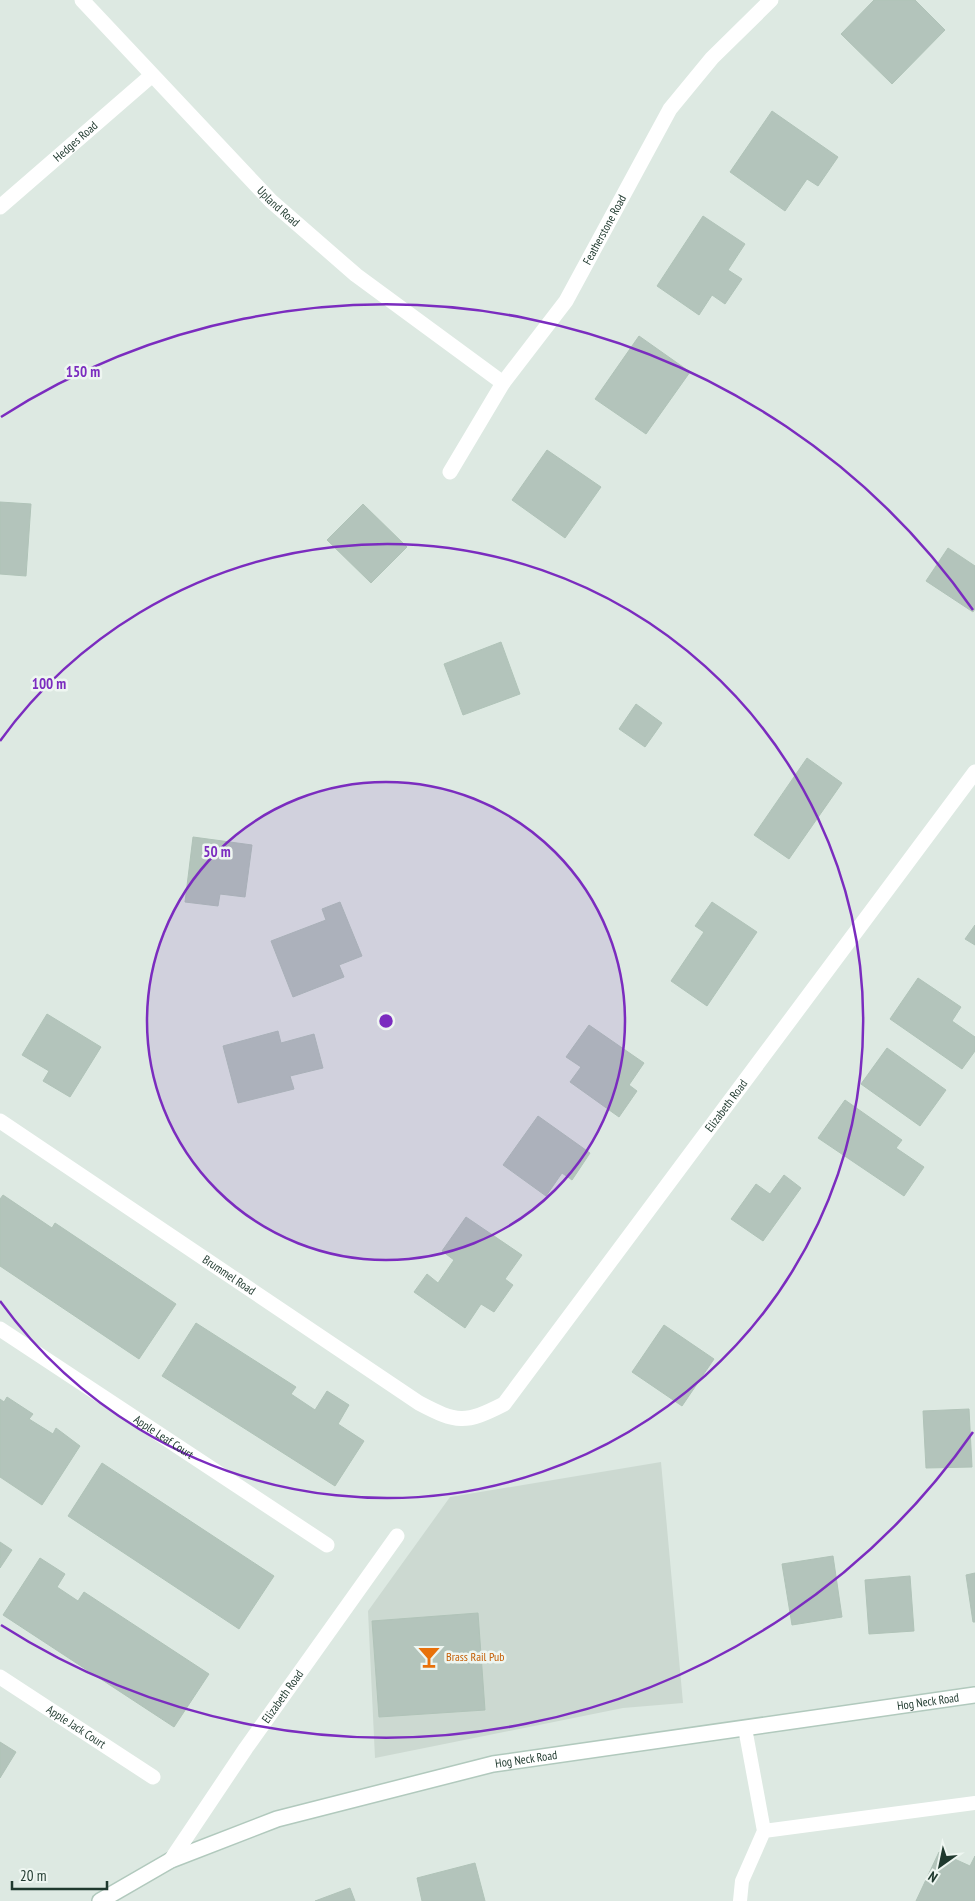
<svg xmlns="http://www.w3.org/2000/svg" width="975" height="1901" font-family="'PT Sans Narrow',sans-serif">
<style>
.built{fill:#ccd9d1}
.building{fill:#b3c4bb;stroke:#b0c3b8}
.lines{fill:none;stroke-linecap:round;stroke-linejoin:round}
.secondary-casing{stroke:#b1c9bd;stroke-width:18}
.service{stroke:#fff;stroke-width:14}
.minor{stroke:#fff;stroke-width:15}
.secondary{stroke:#fff;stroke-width:15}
.ring{fill:none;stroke:#7b2cbf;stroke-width:2.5}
.labels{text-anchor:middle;stroke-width:5;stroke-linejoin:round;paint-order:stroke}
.street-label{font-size:12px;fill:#1f392e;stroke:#eef6f1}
.food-label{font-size:12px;fill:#c56008;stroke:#eef6f1;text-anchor:start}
.centre{fill:#7b2cbf;stroke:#eef6f1;stroke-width:2.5}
.ring-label{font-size:15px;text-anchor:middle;font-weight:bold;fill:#7b2cbf;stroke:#eef6f1;stroke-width:5;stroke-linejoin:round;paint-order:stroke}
</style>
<rect width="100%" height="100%" fill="#dde9e2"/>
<!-- built -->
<path class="built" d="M661 1462 683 1703 623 1708 375 1758 368 1611 450 1497Z"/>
<!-- building -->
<path class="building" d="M874 0H915L945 30 892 84 841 34Z
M772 111 838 157 818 186 807 179 785 211 730 172Z
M703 216 745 244 728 270 742 279 725 304 712 295 699 315 657 286Z
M639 336 690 372 646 434 595 399Z
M547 450 601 487 565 538 512 500Z
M0 502 31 504 26 576 0 574Z
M363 504 407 547 371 583 327 540Z
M948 548 975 566V609L973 612 926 581Z
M501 642 520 694 463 715 444 664Z
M636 704 662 723 645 747 619 729Z
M807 758 842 783 789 859 754 835Z
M193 837 252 845 245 897 220 894 218 906 185 902Z
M340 902 362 956 339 965 344 977 293 997 271 941 326 920 322 909Z
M712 902 757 932 707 1006 671 981 704 932 695 926Z
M975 925V945L965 939Z
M918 978 961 1007 952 1021 975 1037V1051L962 1069 890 1019Z
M47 1014 101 1047 70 1097 43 1081 49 1071 22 1055Z
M589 1025 644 1063 629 1085 637 1091 619 1117 570 1082 581 1067 566 1057Z
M278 1031 281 1043 314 1034 323 1068 290 1076 294 1089 238 1103 223 1046Z
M887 1048 946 1090 920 1126 861 1084Z
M845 1100 902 1140 896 1148 924 1167 904 1196 818 1138Z
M538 1116 590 1153 572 1180 562 1173 546 1196 503 1165Z
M784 1175 801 1188 763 1241 731 1219 756 1184 770 1194Z
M3 1195 52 1228 55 1223 176 1304 139 1359 0 1266V1199Z
M466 1217 522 1255 505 1279 513 1285 494 1312 481 1304 465 1328 414 1292 427 1274 438 1283 454 1260 442 1251Z
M196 1323 296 1387 291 1394 315 1410 327 1391 349 1405 338 1424 364 1441 335 1486 162 1376Z
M664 1325 714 1359 682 1406 632 1372Z
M7 1397 33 1414 29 1419 53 1434 56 1428 80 1446 42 1505 0 1477V1399L4 1402Z
M969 1409 972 1467 926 1468 923 1411Z
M102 1463 274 1576 239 1629 68 1516Z
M0 1542 12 1550 0 1568Z
M833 1556 842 1617 792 1625 782 1564Z
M40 1558 65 1574 57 1587 78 1601 84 1592 209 1674 174 1727 3 1615Z
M975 1573V1622H973L966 1575Z
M910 1576 914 1631 869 1634 865 1580Z
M478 1613 485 1710 379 1717 372 1621Z
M0 1742 16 1752 0 1778Z
M939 1852 970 1866 975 1856V1901H916Z
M475 1863 485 1901H422L417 1878Z
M350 1888 355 1901H315Z"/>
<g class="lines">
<defs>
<g id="secondary">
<path id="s8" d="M100 1901 171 1860 277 1819 493 1764 975 1695"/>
</g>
</defs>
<!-- secondary casing -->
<use href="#secondary" class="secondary-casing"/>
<!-- service -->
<path class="service" d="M745 1728 764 1831 975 1803
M740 1901 742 1881 764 1831"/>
<!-- minor -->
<g class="minor">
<path id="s1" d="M82 0 271 201 356 275 503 383"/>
<path id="s2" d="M0 207 151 76"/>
<path id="s3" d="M450 472 503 383 566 301 670 109 712 58 771 0"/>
<path id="s4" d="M0 1121 419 1403C457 1423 465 1424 504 1404L975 772"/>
<path id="s5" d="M0 1329 327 1545"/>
<path id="s6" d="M0 1677 153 1777"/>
<path id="s7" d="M171 1860 246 1748 397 1536"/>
</g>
<!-- secondary -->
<use href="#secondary" class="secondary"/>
</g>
<!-- distance rings -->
<circle cx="386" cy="1021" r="239" fill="#7b2cbf" fill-opacity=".12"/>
<g class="ring">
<circle cx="386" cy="1021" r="239"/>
<path d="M0 741A477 477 0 1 1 0 1301"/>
<path d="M973 1432A716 716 0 0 1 1 1625M1 417A716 716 0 0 1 973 610"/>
</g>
<!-- icons -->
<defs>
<symbol id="bar-bare" viewBox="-9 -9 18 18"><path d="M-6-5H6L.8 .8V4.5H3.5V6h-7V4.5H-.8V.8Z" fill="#e8710a" stroke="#eef6f1" stroke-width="2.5" paint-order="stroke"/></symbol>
</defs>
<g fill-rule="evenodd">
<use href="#bar-bare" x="413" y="1641" width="32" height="32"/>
</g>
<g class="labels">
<!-- street labels -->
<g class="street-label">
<text dy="4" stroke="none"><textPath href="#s2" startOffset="100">Hedges Road</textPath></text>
<text dy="4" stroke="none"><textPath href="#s1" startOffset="285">Upland Road</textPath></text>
<text dy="4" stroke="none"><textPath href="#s3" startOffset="288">Featherstone Road</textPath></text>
<text dy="4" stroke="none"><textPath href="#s4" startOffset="968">Elizabeth Road</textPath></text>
<text dy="4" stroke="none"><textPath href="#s4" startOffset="276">Brummel Road</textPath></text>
<text dy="4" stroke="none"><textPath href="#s5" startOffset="196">Apple Leaf Court</textPath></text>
<text dy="4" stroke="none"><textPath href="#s7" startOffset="198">Elizabeth Road</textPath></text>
<text dy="4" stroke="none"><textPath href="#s8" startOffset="858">Hog Neck Road</textPath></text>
<text dy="4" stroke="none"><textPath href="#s6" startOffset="91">Apple Jack Court</textPath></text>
<text dy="4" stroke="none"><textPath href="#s8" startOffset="452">Hog Neck Road</textPath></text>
</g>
<!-- food labels -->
<g class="food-label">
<text x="446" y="1661">Brass Rail Pub</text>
</g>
</g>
<circle cx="386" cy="1021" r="8" class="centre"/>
<g class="ring-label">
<text x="83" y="377">150 m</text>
<text x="49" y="689">100 m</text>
<text x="217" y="857">50 m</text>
</g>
<!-- north arrow -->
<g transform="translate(940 1866) rotate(213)" stroke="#eef6f1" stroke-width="4" paint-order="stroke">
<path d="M0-4L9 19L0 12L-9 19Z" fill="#1f392e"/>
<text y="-8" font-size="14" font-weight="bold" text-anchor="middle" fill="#1f392e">N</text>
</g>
<!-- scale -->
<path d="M12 1881v8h95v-8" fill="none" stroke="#1f392e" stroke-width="2.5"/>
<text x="20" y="1881" font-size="15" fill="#1f392e" stroke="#eef6f1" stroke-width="4" paint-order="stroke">20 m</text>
</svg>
